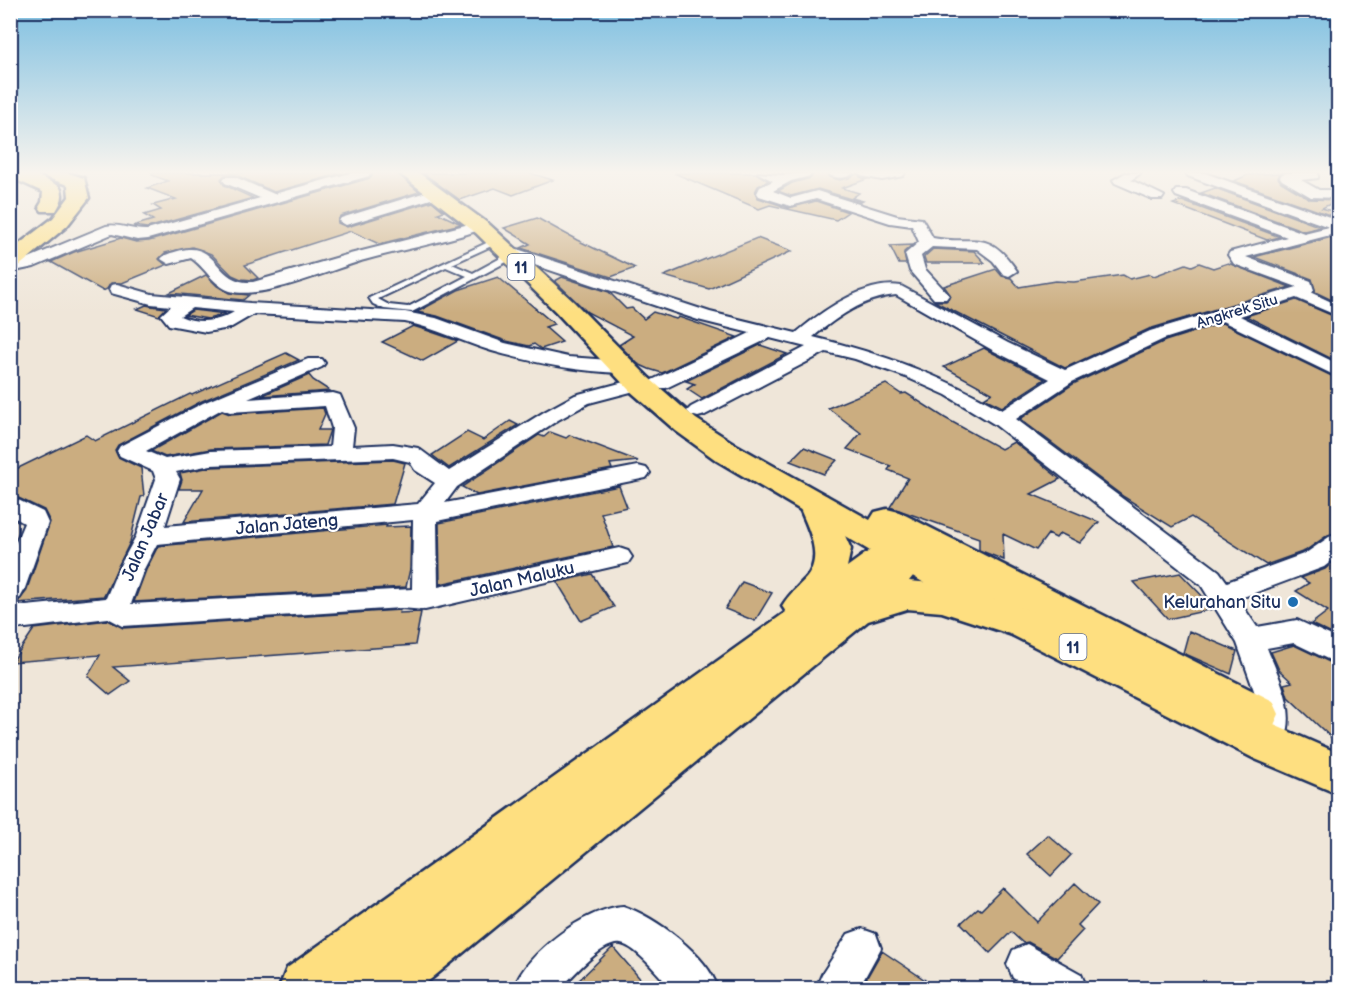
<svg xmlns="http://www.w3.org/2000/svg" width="1349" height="999" font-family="'Balsamiq Sans',sans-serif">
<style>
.building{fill:#cbad80;stroke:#1b2f5e;stroke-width:1.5}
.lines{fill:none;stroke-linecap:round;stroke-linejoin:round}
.service-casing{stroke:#1b2f5e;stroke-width:4}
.minor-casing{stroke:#1b2f5e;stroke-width:4}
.trunk-casing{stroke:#1b2f5e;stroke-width:5}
.motorway-casing{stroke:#1b2f5e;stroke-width:5}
.service{fill:#fff;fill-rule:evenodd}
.minor{fill:#fff;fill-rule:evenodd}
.trunk{fill:#fedf80;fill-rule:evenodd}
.motorway{fill:#fedf80;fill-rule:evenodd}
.poi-dot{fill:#1f6fb2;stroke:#fff;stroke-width:2}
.labels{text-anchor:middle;stroke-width:4.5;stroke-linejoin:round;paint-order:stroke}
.far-street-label{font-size:15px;fill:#1b2f5e;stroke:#fff}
.shield{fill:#fff;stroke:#5f6d8e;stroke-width:1.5}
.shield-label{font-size:16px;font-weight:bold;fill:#1b2f5e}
.street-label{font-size:18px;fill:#1b2f5e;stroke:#fff}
.poi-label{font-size:18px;fill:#1b2f5e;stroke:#fff;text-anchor:end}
</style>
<rect width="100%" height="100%" fill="#efe6d9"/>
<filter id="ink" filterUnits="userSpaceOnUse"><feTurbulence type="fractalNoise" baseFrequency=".0167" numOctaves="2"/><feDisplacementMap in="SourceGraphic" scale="12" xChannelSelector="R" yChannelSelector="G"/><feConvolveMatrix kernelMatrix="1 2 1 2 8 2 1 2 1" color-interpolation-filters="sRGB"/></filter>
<g filter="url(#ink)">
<!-- building -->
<path class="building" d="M152 173H342L274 192 236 175H225L221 179 224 185 253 198 147 228 133 226 153 220 144 215 161 210 153 205 176 199 147 188 168 181 152 175Z
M373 173H397L419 192 340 216 338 223 347 227 432 201 444 211 438 213 461 224 379 244 351 231 245 265 258 278 253 280 241 279 232 275 211 254 192 247 165 253 159 259 166 265 122 283H111L107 289 103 291 51 262 74 252 121 238 136 242 149 241 370 178Z
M423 173H530L553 180 513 195 495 188 460 200Z
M674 173H756L768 181 758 186 755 192 758 198 789 208 816 201 848 212 836 220 770 205 759 209Z
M813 173H826L829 177 840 180 849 178 858 173 860 177 867 179 842 188 859 193 852 198 863 201 861 202 818 189 791 196 778 191 792 183 811 178Z
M1280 173 1278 178 1281 182 1310 199 1338 200 1322 208 1338 213V218L1234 181 1248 175Z
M1215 188 1321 227 1304 231 1201 193Z
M1182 201 1280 237 1267 240 1173 204Z
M537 218 577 240 635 268 611 277 521 248 530 244 504 228Z
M1336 236 1338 237V303L1315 292 1312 279 1254 257Z
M757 238 792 251 709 289 664 276Z
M912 245 904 252 906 264H899L890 246Z
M933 249 974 251 985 263H926L924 257Z
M1199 263 1213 268 1228 263 1290 287 1149 329 1065 368 934 301H946L951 296 944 286 996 269 1002 276 1011 278 1019 287 1055 281 1074 282 1123 275 1130 279 1150 274 1154 276 1186 264 1192 266Z
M206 275 217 286 229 293 249 295 243 300 169 293Z
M498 277 554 324 545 327 562 342 541 349 534 344 529 346 506 341 437 316 417 312 458 290Z
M562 277 609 292 626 309 632 308 644 319 653 312 676 319 679 317 737 337 662 373 649 369 638 364 619 345 633 336 587 312 555 281Z
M1296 300 1338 318V362L1246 316Z
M146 305 151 306 166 308 159 316 137 309Z
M193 310 226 314 208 319 185 315Z
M1222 323 1338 379V532L1328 535 1305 551 1266 565 1191 517 1172 527 1124 497 1020 419 1073 384 1165 341Z
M413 326 426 330 458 341 423 361 382 342Z
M760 345 787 354 702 399 687 389 695 384 686 381Z
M984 348 993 353 1045 379 1002 407 984 398 992 393 944 367Z
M286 353 299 360 202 401 118 445 115 450 118 457 141 468 144 496 141 497 130 542 104 596 17 603 26 592 50 522 44 510 10 494V472L86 435 95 441 190 394 192 395Z
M309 375 313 380 330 391 261 396Z
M886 384 901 394 906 393 945 418 1001 449 1014 442 1060 479 1031 494 1099 522 1080 543 1060 533 1056 538 1048 534 1036 550 1003 534 1004 560 979 550V538L890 507 908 478 888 470 891 466 847 449 861 433 828 408Z
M323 408 325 414 318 430H330L325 445 211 449 165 457 151 451 222 411 230 414Z
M510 421 518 425 449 468 432 455 467 432 483 440Z
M550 432 566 438 570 435 638 461 610 464 612 469 477 495 462 487 539 435 544 437Z
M804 447 837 460 824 474 790 461Z
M393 460 405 463 393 504 184 522 203 489H179L182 480 180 473 211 467Z
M619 486 627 507 601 513 613 547 440 584 439 523Z
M387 525 386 527 411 526 410 569 406 587 134 602 146 570 158 546Z
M1338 558V637L1311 624 1328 611 1296 591 1309 583 1301 578 1325 569Z
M1180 573 1211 605 1213 609 1168 619 1134 582Z
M592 574 614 607 581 621 557 582Z
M742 582 772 593 755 621 725 609Z
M400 610 399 613 421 612 415 645 113 667 130 681 110 695 88 676 100 655 12 662 34 629 108 620 123 628Z
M1189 631 1237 651 1231 674 1183 653Z
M1294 645 1338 666V744L1288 697 1284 684 1292 682 1279 670 1271 652Z
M1048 835 1071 855 1051 876 1027 854Z
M1075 883 1098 904 1078 925 1083 930 1057 958 1028 942 1023 943 1011 932 990 953 961 923 978 908 981 910 1003 888 1037 922Z
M613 947 648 988H571Z
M882 951 937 988H861Z"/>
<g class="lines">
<defs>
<path id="service" d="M495 239 499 241 498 243 452 264 473 273 508 254H514V258L412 312 384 309 373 304 369 298ZM446 267 467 276 408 307 389 305 378 299Z"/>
<path id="minor" d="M350 173H371L369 176 148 239 137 240 112 234 34 267 10 272V262L24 260 106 226C119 223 133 231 147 230L260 198 225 183 223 180 225 177H235L274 194Z
M758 173 781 175 811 173 810 176 791 181 773 191 791 198 817 191 897 216 922 219 933 238C976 246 987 227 1017 271L1009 276 1003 274 993 261 977 249 932 247 921 256 925 269 949 295 946 299H934L910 271 905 254 919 242 912 226 890 223 816 199 790 206 759 196 757 193 760 187 773 181Z
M828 173H853C848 179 833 179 828 173Z
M860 173H905L903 176 882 180 862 176Z
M1125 173H1141L1131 180 1164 196 1162 199H1152L1115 183 1113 180Z
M1186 173H1205L1338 220V233L1246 257 1311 281 1314 290 1312 293 1338 305V316L1296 298 1240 316 1338 364V377L1222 321 1164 339 1072 382 1016 419 1219 571 1227 582 1306 553 1329 537 1338 534V556L1324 567 1238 599 1257 627 1297 620 1338 639V664L1294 643 1267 648C1278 676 1298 711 1284 741L1273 745 1262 741 1257 731V699L1237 643 1201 585 994 424 946 395 906 377 855 359 826 352 705 415 698 417 691 415 687 411 691 407 806 347 770 338 666 388H652L649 384 646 388 589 403 558 420 457 487 445 503 638 466 646 468 650 473 646 478 437 521 438 587 619 548 628 551 632 557 628 563 425 610 401 608 123 626 108 618 26 628 10 627V605L26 606 106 598 118 569 136 536 156 479 153 471 120 456 117 451 120 446 203 403 308 359H322L325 363 322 367 248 399 333 393 340 395 354 428 352 446 393 444 418 448 449 471 544 412 575 395 639 378 646 380 649 384 652 380 750 333 698 320 499 253 497 250 499 247H511L710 312 796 333C822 311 865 280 901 286L1008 343 1065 370 1150 331 1297 287 1234 264 1228 255 1230 252 1287 237 1176 196 1174 193 1176 190H1186L1304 233 1329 227 1188 176ZM896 295 994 351 1050 379 1002 410C938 374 883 354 813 337 837 317 864 298 896 295ZM325 406 332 428 330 447 211 451 165 459 146 451 222 409 230 412ZM393 458 410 462 415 470 435 483 418 504 165 526 180 479 176 472 211 465ZM413 520 412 589 131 604 144 569 157 544Z
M1287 173H1318V178L1301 180 1319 190H1338V198L1311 197 1282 180 1280 177 1282 174Z
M436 189 441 190 443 193 441 196 346 225 339 221 341 218Z
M10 216 17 220 15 224 10 225Z
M477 222 484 226 482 229 467 234C434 244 401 250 368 259 334 268 262 301 230 291 213 285 205 267 191 258L169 264 161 259C165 254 171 253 178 251 219 239 214 285 253 282L346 255Z
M117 284 152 294 250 303 405 312 436 318 505 343 568 357 623 361 630 363 633 367 630 371 623 373C578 372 535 363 492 351 463 342 435 328 405 322L254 314 230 328 206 332 169 325 161 315 171 306 151 304 111 293 109 289 111 285ZM192 308 234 312C218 322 198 324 180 316Z
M10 496 43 512 48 523 24 591 20 598 10 601V556L24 523 10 515Z
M623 906C656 917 707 955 718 988H671C661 978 636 946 621 944 602 941 574 975 561 988H514C525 954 586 908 623 906Z
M862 929 876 934 881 948 859 988H816L822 974 848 934Z
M1027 944 1081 974 1087 988H1030L1013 978 1007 964 1013 950Z"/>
<path id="trunk" d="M399 173H419L490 225 574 302 649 378 696 419 738 446 870 520 875 512 887 509 899 512 1273 701 1279 714 1274 725 1338 753V794L1255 759 1014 636 716 460 676 431 629 390 556 312 476 233Z"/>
<path id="motorway" d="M10 173H32L59 186C65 195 61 203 56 211H42L39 207 42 202 43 192 10 177Z
M42 173H68L84 178 89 198 67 226 18 267 10 269V251L53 218 69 197 68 185 45 177Z
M815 493 827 496 851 549 847 567 902 527 914 523 926 527 931 535 926 543 912 555 917 556 922 565 909 581 943 584 1042 614 1047 625 1042 636 1028 640 942 612 907 609 868 621 420 988H279L287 968 786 612 782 606C789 594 798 587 807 577 824 555 807 526 798 504L803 496Z"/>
</defs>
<!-- service casing -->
<use href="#service" class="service-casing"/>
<!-- minor casing -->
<use href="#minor" class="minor-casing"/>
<!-- trunk casing -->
<use href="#trunk" class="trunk-casing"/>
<!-- motorway casing -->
<use href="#motorway" class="motorway-casing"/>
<!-- service -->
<use href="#service" class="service"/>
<!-- minor -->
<use href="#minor" class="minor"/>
<!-- trunk -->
<use href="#trunk" class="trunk"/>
<!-- motorway -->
<use href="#motorway" class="motorway"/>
</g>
</g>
<!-- sky -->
<linearGradient id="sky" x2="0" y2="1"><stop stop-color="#7dbfe1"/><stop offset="0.55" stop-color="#f8f4ee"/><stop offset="1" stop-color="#f8f4ee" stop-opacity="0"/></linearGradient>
<rect width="1349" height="313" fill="url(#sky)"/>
<!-- markers -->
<circle class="poi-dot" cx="1293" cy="602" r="6"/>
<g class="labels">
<!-- far-street labels -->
<g class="far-street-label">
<text transform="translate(1237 311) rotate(-17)" y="5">Angkrek Situ</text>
</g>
<!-- shield labels -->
<g class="shield">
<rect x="507.5" y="254" width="27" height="26" rx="4.5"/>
<rect x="1059.5" y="634" width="27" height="26" rx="4.5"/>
</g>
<g class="shield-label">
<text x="521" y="273">11</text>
<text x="1073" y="653">11</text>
</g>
<!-- street labels -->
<g class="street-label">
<text transform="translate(287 524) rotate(-5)" y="6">Jalan Jateng</text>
<text transform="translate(145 537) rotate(-67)" y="6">Jalan Jabar</text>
<text transform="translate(522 579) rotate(-13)" y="6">Jalan Maluku</text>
</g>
<!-- poi labels -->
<g class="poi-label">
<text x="1281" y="608">Kelurahan Situ</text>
</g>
</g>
<!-- margin -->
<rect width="1349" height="999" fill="none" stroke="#fff" stroke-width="36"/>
<rect x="18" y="18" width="1313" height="963" fill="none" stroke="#1b2f5e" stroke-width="2" filter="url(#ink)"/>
</svg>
